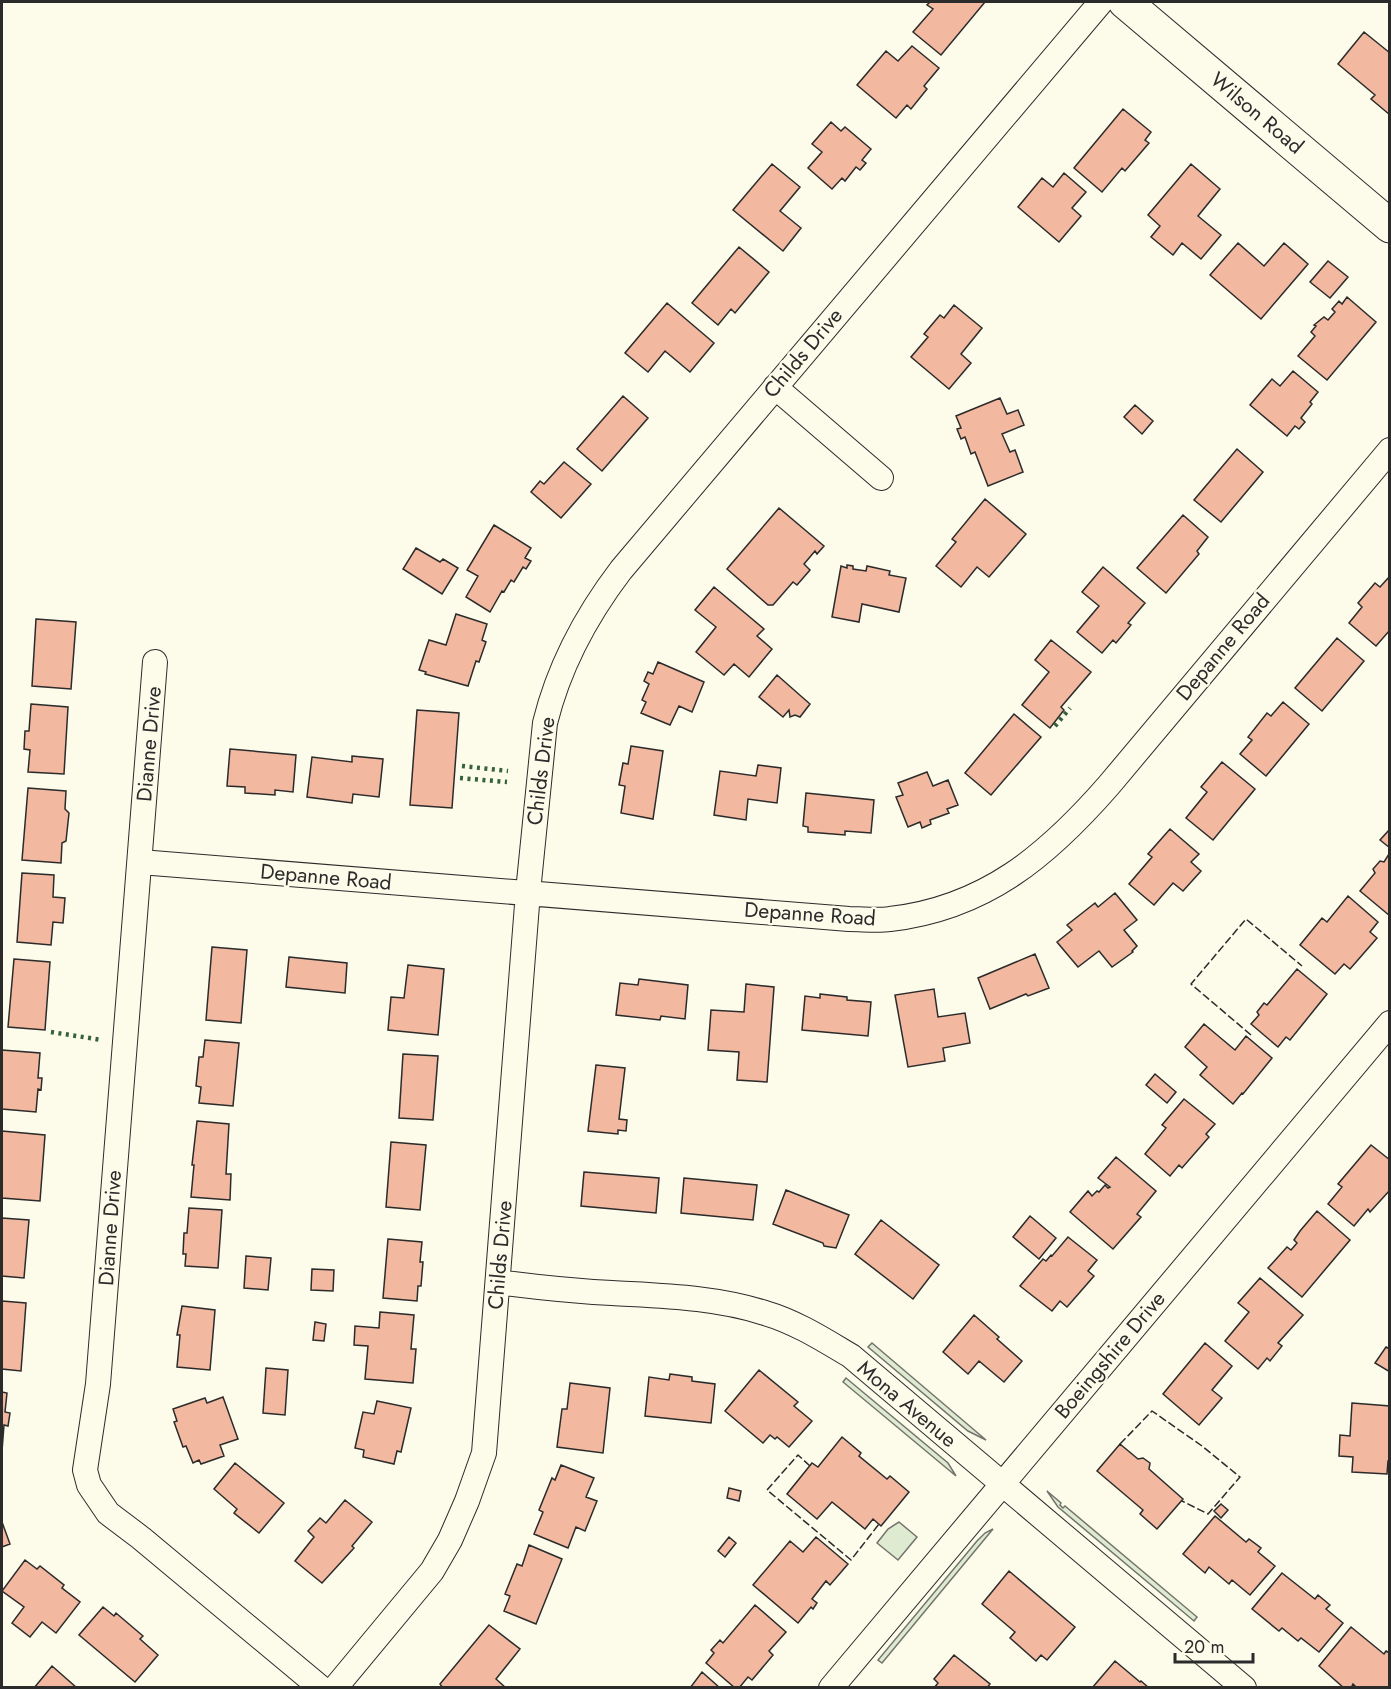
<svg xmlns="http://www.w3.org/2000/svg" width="1391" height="1689" font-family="Jost,sans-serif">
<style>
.green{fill:#deebd1;stroke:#74746e;stroke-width:1.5}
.building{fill:#f2b8a0;stroke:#2b2b2b;stroke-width:1.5}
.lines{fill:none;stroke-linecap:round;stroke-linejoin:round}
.street-casing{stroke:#2b2b2b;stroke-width:26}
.secondary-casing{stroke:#2b2b2b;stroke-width:35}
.street{stroke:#fdfbea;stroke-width:24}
.secondary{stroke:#fdfbea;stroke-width:33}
.hedge{stroke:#34623c;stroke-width:4.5;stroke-dasharray:3 4.5;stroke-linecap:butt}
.fence{stroke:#2b2b2b;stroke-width:1.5;stroke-dasharray:8 3;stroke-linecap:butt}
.labels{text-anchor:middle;stroke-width:4.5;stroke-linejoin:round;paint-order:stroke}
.street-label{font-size:21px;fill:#2b2b2b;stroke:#fdfbea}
</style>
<rect width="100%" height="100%" fill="#fdfbea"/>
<!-- green -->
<path class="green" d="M872 1343 986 1440 968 1431 868 1347Z
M846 1378 948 1463 956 1476 843 1382Z
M1047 1491 1061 1503 1060 1505 1063 1508 1065 1506 1197 1617 1194 1621 1058 1507Z
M899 1522 917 1537 898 1560 877 1543 888 1529Z
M993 1529 882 1663 878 1660 977 1541 985 1533Z"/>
<!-- building -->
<path class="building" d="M930 2H985L941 55 913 32 933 9 927 5Z
M1364 32 1390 53V115L1371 99 1375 95 1338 64Z
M912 46 939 68 924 86 927 89 911 109 907 105 896 118 857 85 886 51 898 61Z
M1123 109 1151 132 1145 140 1149 143 1125 171 1122 168 1102 192 1074 168Z
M831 122 841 131 845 127 871 149 862 160 866 163 860 170 856 167 845 181 842 178 832 189 808 168 822 152 812 144Z
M772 164 800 187 780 211 801 228 783 251 733 210Z
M1191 164 1220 189 1198 216 1221 235 1201 259 1182 243 1173 255 1151 237 1160 226 1148 215Z
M1064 173 1086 192 1072 208 1081 216 1059 242 1018 207 1042 178 1053 187Z
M1238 243 1264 266 1284 243 1308 264 1261 319 1210 275Z
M739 247 769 272 735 313 731 309 718 325 692 303Z
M1328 261 1348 277 1330 298 1310 282Z
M1347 297 1376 322 1327 380 1298 356 1315 336 1311 332 1316 326 1314 325 1324 317 1328 320 1335 312 1332 309 1339 301 1342 304Z
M667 303 714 343 690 372 665 351 648 372 625 353Z
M954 305 982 328 961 354 971 363 949 389 911 357 928 337 924 334 940 315 944 318Z
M1293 371 1318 392 1310 402 1312 404 1301 418 1305 422 1299 429 1295 426 1287 436 1250 405 1272 379 1280 386Z
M623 396 648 418 602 471 577 449Z
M1000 398 1007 414 1018 410 1024 425 1002 434 1010 452 1015 450 1023 472 988 486 975 452 971 454 965 437 961 439 957 429 961 428 956 416Z
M1135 405 1153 421 1142 434 1124 417Z
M1237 449 1263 472 1221 522 1194 500Z
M564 462 591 484 561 518 531 492 540 481 544 484Z
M985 499 1026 534 989 577 977 567 961 587 936 566 956 542 952 539Z
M779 508 824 546 817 554 815 551 804 564 810 570 797 585 793 582 773 605H768L727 569Z
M1183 515 1208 537 1197 551 1199 554 1166 593 1137 568Z
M494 525 531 548 525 558 531 561 526 569 523 567 514 582 511 580 504 592 502 591 490 612 466 597 478 576 467 570Z
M416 548 440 562 443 559 458 568 442 594 403 569Z
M847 565 853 566V569L866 571 867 566 890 571 889 575 906 578 899 612 862 604 859 622 832 617 841 566 847 568Z
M1103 567 1145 603 1128 623 1131 625 1116 643 1113 640 1102 653 1077 632 1099 606 1082 592Z
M1390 576V630L1376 646 1349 623 1362 607 1358 603 1375 583 1380 587Z
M714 587 764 629 757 636 772 649 749 677 734 664 724 675 696 652 716 627 695 610Z
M456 614 487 624 482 640 486 642 479 662 476 661 468 686 425 674 426 672 419 670 429 640 446 645Z
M36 619 76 622 71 689 32 686Z
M1337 638 1364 661 1322 711 1295 688Z
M1051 640 1091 672 1061 707 1064 710 1050 728 1022 705 1049 672 1035 660Z
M658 662 704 682 692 712 679 706 670 725 641 713 646 702 642 700 649 684 644 681 648 672 653 674Z
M777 675 810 704 800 717 795 715 790 717 789 710 783 717 759 697Z
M1283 702 1309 724 1266 776 1240 754 1252 740 1248 737 1267 713 1271 716Z
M31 704 68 707 64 774 28 772 30 750 24 749 25 731H29Z
M417 710 459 713 452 808 410 805Z
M1014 714 1041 737 991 795 965 773Z
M631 746 663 751 653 819 621 813 625 786 619 785 623 763 628 764Z
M230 749 296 755 293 792 275 790V795L245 793V787L227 786Z
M352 756 383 759 379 797 353 794 352 803 307 797 312 757 352 762Z
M1222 762 1255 789 1213 840 1186 818 1207 792 1201 787Z
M758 765 781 768 777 803 748 799 746 820 714 815 720 771 756 776Z
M927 772 933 786 948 780 958 805 947 809 949 813 930 820 931 824 922 828 920 822 908 827 896 797 903 795 898 783Z
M28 788 66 791 65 809 69 813 66 841 62 843 61 863 22 860Z
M806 793 874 800 871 833 845 831V835L808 832V827L803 826Z
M1170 829 1199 854 1191 862 1201 871 1183 891 1173 883 1154 905 1129 884 1152 857 1148 854Z
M1390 829V848L1380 840Z
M1389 854H1390V916L1360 891 1375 873 1373 869 1380 861 1384 862Z
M22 873 54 875 53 897 65 898 63 923 53 922 51 945 17 942Z
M1115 893 1137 920 1124 930 1137 946 1132 951 1133 952 1112 967 1099 951 1078 967 1057 942 1072 930 1067 925 1095 903 1098 907Z
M1348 896 1378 922 1370 932 1377 938 1350 969 1344 964 1335 974 1300 945 1322 918 1327 922Z
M212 947 247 950 241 1023 206 1020Z
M1035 954 1049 988 1028 996 1026 994 990 1009 978 978Z
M289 957 347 963 345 993 286 987Z
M14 959 50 962 45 1030 8 1027Z
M408 965 444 969 438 1035 388 1030 391 997 404 998Z
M1297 969 1327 994 1290 1040 1286 1037 1278 1047 1251 1024 1259 1015 1257 1012 1264 1003 1267 1005Z
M639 979 688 985 685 1019 661 1016 660 1020 616 1015 620 983 638 985Z
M746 984 774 987 767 1082 737 1080 739 1052 708 1050 711 1010 744 1012Z
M934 989 938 1017 965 1013 970 1043 943 1048 945 1061 908 1067 895 995Z
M820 994 847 997V1000L871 1002 868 1036 802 1030 805 996 820 998Z
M1204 1024 1235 1050 1246 1036 1272 1058 1243 1094 1242 1093 1233 1104 1200 1075 1207 1067 1185 1047Z
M205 1040 239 1043 233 1106 199 1103 201 1087 196 1086 199 1057H203Z
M2 1050 40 1053 38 1078H42L41 1090 38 1089 36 1112 2 1109Z
M403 1054 438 1056 433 1120 399 1118Z
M596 1065 625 1068 619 1119 627 1120 626 1131 618 1130V1134L588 1131Z
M1155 1074 1176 1092 1167 1103 1146 1085Z
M1184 1099 1215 1124 1206 1134 1209 1137 1182 1168 1179 1165 1170 1176 1145 1154 1166 1128 1162 1125Z
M197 1121 229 1124 226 1174H231L230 1200 191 1197 194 1165H192Z
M2 1131 45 1135 40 1201 2 1198Z
M391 1142 426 1145 420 1210 386 1207Z
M1371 1145 1390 1160V1190L1370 1212 1368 1209 1354 1226 1328 1204 1342 1187 1338 1184Z
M1116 1157 1156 1191 1137 1214 1141 1217 1113 1249 1070 1212 1088 1191 1092 1196 1097 1191 1099 1192 1105 1185 1108 1188 1110 1187 1098 1178Z
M584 1172 659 1178 656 1213 581 1206Z
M684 1178 757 1185 753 1220 681 1213Z
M786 1190 849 1215 836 1248 824 1246 823 1243 773 1224Z
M189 1208 222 1210 218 1268 185 1266 186 1254H183L184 1233H187Z
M1317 1211 1350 1240 1302 1297 1268 1268 1287 1247 1291 1250 1297 1243 1294 1240 1300 1231Z
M1030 1216 1056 1238 1039 1259 1013 1237Z
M2 1218 29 1220 24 1278 2 1276Z
M881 1220 939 1265 913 1299 855 1254Z
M1068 1237 1097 1260 1088 1271 1094 1276 1067 1307 1060 1301 1052 1311 1020 1286 1043 1259 1046 1261 1051 1255 1052 1256Z
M388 1239 422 1242 420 1262H423L421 1286H418L417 1301 383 1298Z
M246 1256 271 1258 268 1290 244 1288Z
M312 1269 334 1270 333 1291 311 1290Z
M1260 1278 1303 1315 1278 1343 1282 1346 1270 1361 1267 1358 1258 1369 1225 1341 1249 1312 1238 1303Z
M2 1301 26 1303 21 1371 2 1369Z
M182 1306 215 1310 210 1370 177 1367 180 1335H177Z
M380 1312 414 1315 411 1349H416L413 1383 365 1379 368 1346 354 1345 355 1326 379 1328Z
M974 1315 999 1337 997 1339 1022 1361 1004 1382 979 1361 968 1374 943 1352Z
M315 1322 326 1324 324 1341 313 1340Z
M1205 1343 1232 1366 1212 1390 1222 1398 1199 1425 1163 1394Z
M1386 1347 1390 1349V1372L1375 1363Z
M266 1368 288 1370 285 1415 263 1413Z
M759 1370 798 1402 794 1406 812 1421 789 1447 777 1437 775 1439 770 1435 763 1443 725 1411Z
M670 1374 692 1377V1381L715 1384 711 1423 645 1416 649 1377 669 1380Z
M570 1383 610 1388 603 1453 557 1447 562 1409H567Z
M2 1392 7 1393 5 1412 10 1413 8 1426 4 1425 2 1451Z
M223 1397 238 1439 220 1445 224 1456 201 1464 199 1460 193 1463 186 1446 183 1447 174 1422 177 1421 173 1409 205 1398 207 1403Z
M377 1401 411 1408 401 1452 397 1451 394 1464 363 1457 364 1450 355 1448 363 1412 374 1414Z
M1352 1403 1390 1406V1461H1388L1387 1474 1352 1472 1353 1457 1339 1456 1340 1435 1350 1436Z
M842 1437 861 1453 859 1456 887 1479 890 1476 909 1492 881 1526 873 1519 865 1529 832 1502 817 1519 787 1494 812 1463 818 1467Z
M1120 1444 1138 1459 1143 1458 1150 1463 1149 1469 1183 1499 1157 1529 1140 1514 1143 1510 1097 1471Z
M235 1463 284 1503 259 1533 234 1513 237 1509 214 1489Z
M561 1465 594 1478 586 1497 597 1501 585 1531 576 1527 568 1548 534 1534 543 1512 539 1510 552 1478 555 1480Z
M729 1488 741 1491 739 1501 727 1498Z
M345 1500 372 1522 352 1546 354 1548 322 1583 295 1561 314 1537 308 1531 320 1518 326 1523Z
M1221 1504 1228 1510 1221 1518 1214 1511Z
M1215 1516 1246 1542 1249 1539 1261 1548 1258 1552 1275 1566 1250 1595 1232 1580 1229 1584 1209 1567 1205 1573 1183 1554Z
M2 1522 10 1544 2 1547Z
M729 1537 736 1543 725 1557 718 1551Z
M816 1537 848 1564 830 1585 826 1581 812 1599 817 1603 813 1609 811 1607 798 1623 753 1585 790 1541 803 1552Z
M529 1545 562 1559 536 1624 504 1611 510 1596 505 1594 517 1564 522 1566Z
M25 1560 37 1569 40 1566 64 1585 62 1588 80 1602 56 1633 42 1622 30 1637 12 1623 24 1607 2 1591Z
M1009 1571 1075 1627 1047 1660 1041 1655 1036 1661 1010 1638 1015 1632 982 1604Z
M1282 1573 1315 1599 1318 1595 1330 1605 1326 1609 1343 1623 1319 1652 1301 1638 1298 1641 1282 1628 1279 1631 1252 1609Z
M755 1605 786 1632 769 1651 773 1655 752 1680 748 1677 739 1688H735L706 1663 714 1653 711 1650 720 1640 723 1643Z
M103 1607 114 1616 116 1613 143 1636 140 1639 158 1655 135 1682 79 1635Z
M489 1625 520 1649 496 1679 506 1688H443L440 1684Z
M1351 1627 1384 1654 1386 1651 1390 1653V1688H1357L1353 1684 1351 1688H1344L1319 1666Z
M954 1655 990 1684 987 1688H934L938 1683 934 1679Z
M1115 1661 1140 1682 1141 1681 1149 1688H1092Z
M52 1666 77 1688H34Z
M702 1672 720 1688H690Z"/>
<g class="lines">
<defs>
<path id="street" d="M775 387 881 478
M155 662 98 1384 85 1470 89 1485 108 1513 141 1538 321 1688
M140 862 849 919C863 919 877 921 890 919 986 908 1048 855 1109 785L1390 450
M498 1282C536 1287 574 1291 612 1293 663 1296 715 1297 765 1313 796 1322 824 1340 851 1356L1244 1688
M335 1688 432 1571 450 1540 467 1501 484 1453 528 892 545 723C559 666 586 616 621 570L1101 2
M831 1688 1390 1023"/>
<path id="secondary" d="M1125 2 1390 226"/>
</defs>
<!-- street casing -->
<use href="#street" class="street-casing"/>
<!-- secondary casing -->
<use href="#secondary" class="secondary-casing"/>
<!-- street -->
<use href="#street" class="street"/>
<!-- secondary -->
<use href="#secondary" class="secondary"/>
<!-- hedge -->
<path class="hedge" d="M1055 726 1070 708
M462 766 508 771
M460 778 507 782
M51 1032 102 1040"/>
<!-- fence -->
<path class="fence" d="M1251 1035 1191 984 1246 919 1302 966
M1120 1444 1152 1411 1202 1446 1240 1477 1208 1514 1182 1501
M810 1466 798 1455 767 1490 851 1560 879 1524"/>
</g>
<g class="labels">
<!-- street labels -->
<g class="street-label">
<text transform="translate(1257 113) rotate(40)" y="7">Wilson Road</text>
<text transform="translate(803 353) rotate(-50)" y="7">Childs Drive</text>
<text transform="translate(1223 647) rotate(-50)" y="7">Depanne Road</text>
<text transform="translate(149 744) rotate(-85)" y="7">Dianne Drive</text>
<text transform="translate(541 771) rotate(-83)" y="7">Childs Drive</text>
<text transform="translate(326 877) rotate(5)" y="7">Depanne Road</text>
<text transform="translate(810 914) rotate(4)" y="7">Depanne Road</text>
<text transform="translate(110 1228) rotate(-86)" y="7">Dianne Drive</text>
<text transform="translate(500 1255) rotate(-85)" y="7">Childs Drive</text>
<text transform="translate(1110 1355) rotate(-50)" y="7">Boeingshire Drive</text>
<text transform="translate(907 1404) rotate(40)" y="7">Mona Avenue</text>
</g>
</g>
<!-- border -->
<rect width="1391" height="1689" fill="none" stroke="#2b2b2b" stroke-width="6"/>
<!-- scale -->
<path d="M1175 1653v9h78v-9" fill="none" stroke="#2b2b2b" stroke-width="3"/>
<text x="1184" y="1653" font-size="18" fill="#2b2b2b" stroke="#fdfbea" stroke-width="4.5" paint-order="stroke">20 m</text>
</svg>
